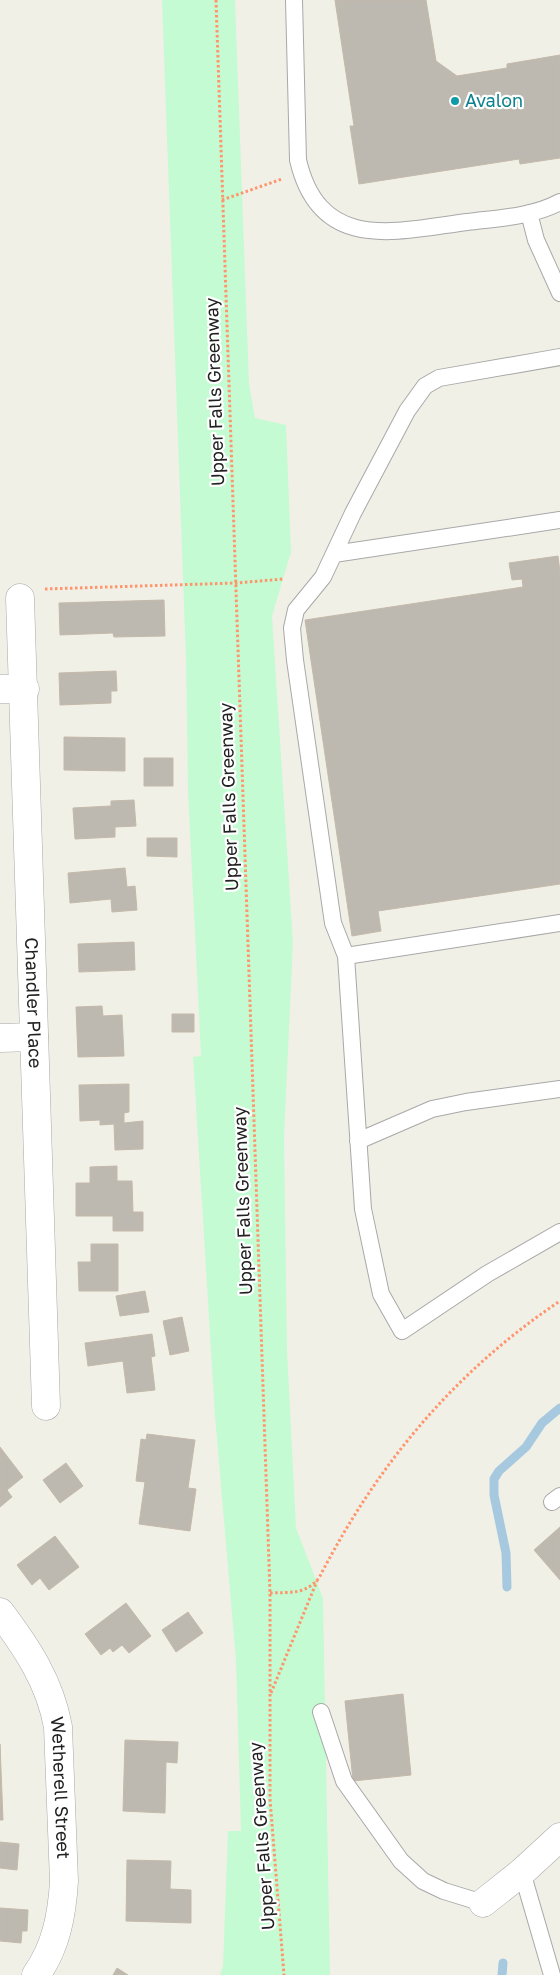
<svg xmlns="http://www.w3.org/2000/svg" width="560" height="1975" font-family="'Golos Text',sans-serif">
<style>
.park{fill:#c4fbd2}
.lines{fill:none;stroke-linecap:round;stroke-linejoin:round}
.stream{stroke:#a7c9e0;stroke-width:9}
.building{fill:#beb9b0;stroke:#c4b9a9}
.service-casing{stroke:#a8a8a8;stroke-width:18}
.minor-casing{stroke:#a8a8a8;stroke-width:29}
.path{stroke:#fe956c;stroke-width:3;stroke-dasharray:2.5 2.5;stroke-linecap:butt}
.service{stroke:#fff;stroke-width:16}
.minor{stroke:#fff;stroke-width:28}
.culture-dot{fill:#0f9aa8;stroke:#fff;stroke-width:2}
.labels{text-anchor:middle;stroke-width:4.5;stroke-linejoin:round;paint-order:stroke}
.culture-label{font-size:18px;fill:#0d838f;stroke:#fff;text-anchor:start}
.street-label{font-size:18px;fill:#212121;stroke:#fff}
</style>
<rect width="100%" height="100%" fill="#f1f0e7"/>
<!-- park -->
<path class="park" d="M162 0H235L249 384 255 418 286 425 291 552 272 616 293 943 284 1136 287 1350 296 1528 323 1598 330 1975H220L223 1966 228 1831H241L236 1661 215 1416 193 1057 201 1056 188 791 186 660Z"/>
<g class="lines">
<!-- stream -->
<path class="stream" d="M507 1587 506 1553 494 1495V1479L499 1471 526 1447 542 1423 560 1408
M502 1975 503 1963"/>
</g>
<!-- building -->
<path class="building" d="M335 0H426L436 61 457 76 507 68V64L560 55V158L520 164 519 159 359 184 350 126H354Z
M558 556 560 572V884L378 911 381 931 352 936 305 620 523 587 522 579 512 580 509 563Z
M164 600 165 636 114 637 113 633 60 635 59 603Z
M116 671 117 691H111V703L60 705 59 673Z
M64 737 125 738V771L64 770Z
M144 758H173V786H144Z
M134 800 136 826 115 827V837L75 839 73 808 111 806V801Z
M147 838H177V857L147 856Z
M125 868 127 887 135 886 137 910 112 912 111 899 70 903 68 873Z
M134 942 135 970 79 972 78 944Z
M102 1006 103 1016 122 1015 124 1056 78 1057 76 1007Z
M172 1014H194V1032H172Z
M129 1084V1112L124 1113V1123L143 1121V1149L115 1150 114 1124 100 1125V1120L80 1121 79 1085Z
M117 1166V1181H132L133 1212H143V1231H113V1216H76V1183H90V1167Z
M91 1244H118V1291H79L78 1262H91Z
M145 1291 149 1312 120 1316 116 1296Z
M182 1317 189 1351 170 1355 163 1321Z
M152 1334 155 1356 151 1357 155 1390 127 1393 123 1361 88 1366 85 1343Z
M147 1434 195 1440 188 1488 196 1489 190 1531 139 1524 145 1482 136 1481 141 1439 146 1440Z
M0 1447 23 1477 7 1490 12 1497 0 1507Z
M66 1463 83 1486 60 1503 43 1480Z
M560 1527V1580L534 1550Z
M55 1536 79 1567 49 1590 40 1578 32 1585 17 1565Z
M126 1603 151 1636 129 1653 122 1645 113 1652 110 1648 101 1655 85 1634Z
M188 1612 203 1633 176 1652 162 1630Z
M403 1694 411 1775 353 1781 345 1701Z
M125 1740 178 1742 177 1763 166 1762 165 1813 123 1811Z
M0 1744 3 1820H0Z
M0 1842 19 1844 17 1870 0 1868Z
M127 1860 171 1861 170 1889 191 1890V1923L126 1921Z
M0 1908 28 1910 27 1931H22L21 1943 0 1941Z
M117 1968 128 1975H113Z"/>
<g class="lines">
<defs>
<path id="service" d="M294 0 298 160C320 254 397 231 467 222 498 218 532 217 560 202
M529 213 536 240 560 293
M560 357 439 378 425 386 407 411 353 513 323 577 296 610 292 628 295 660 333 923 346 956 363 1209 381 1294 402 1331 487 1274 560 1232
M334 554 560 520
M346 956 560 923
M358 1141 432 1109 466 1102 560 1089
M552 1502 560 1496
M321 1712 344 1781 401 1861 423 1881 444 1891 483 1903
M522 1872 552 1975"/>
<g id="minor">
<path id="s1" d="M20 598 46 1406"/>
<path d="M0 689H25"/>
<path d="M0 1038 34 1037"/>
<path id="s2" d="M0 1612C27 1648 50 1682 58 1727L64 1881C62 1915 56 1947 36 1975"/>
<path d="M483 1903 522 1872 560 1837"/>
</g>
</defs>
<!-- service casing -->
<use href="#service" class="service-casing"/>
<!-- minor casing -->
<use href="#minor" class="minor-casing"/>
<!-- path -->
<path class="path" d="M216 0 270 1593V1799L284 1975
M222 200 282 179
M45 589 236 583 283 579
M270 1593C290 1592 305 1595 319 1578 377 1465 454 1372 560 1301
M271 1693 317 1581"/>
<!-- service -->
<use href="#service" class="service"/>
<!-- minor -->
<use href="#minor" class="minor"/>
</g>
<!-- markers -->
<circle class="culture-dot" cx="455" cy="101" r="5"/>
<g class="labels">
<!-- culture labels -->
<g class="culture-label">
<text x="465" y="107">Avalon</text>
</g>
<!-- street labels -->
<g class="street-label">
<text transform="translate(215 392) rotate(-92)" y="6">Upper Falls Greenway</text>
<text transform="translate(229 797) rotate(-92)" y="6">Upper Falls Greenway</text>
<text dy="6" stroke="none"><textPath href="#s1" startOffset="405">Chandler Place</textPath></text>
<text transform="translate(243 1201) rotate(-92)" y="6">Upper Falls Greenway</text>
<text dy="6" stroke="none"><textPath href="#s2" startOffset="191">Wetherell Street</textPath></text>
<text transform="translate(262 1836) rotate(-94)" y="6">Upper Falls Greenway</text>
</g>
</g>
</svg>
